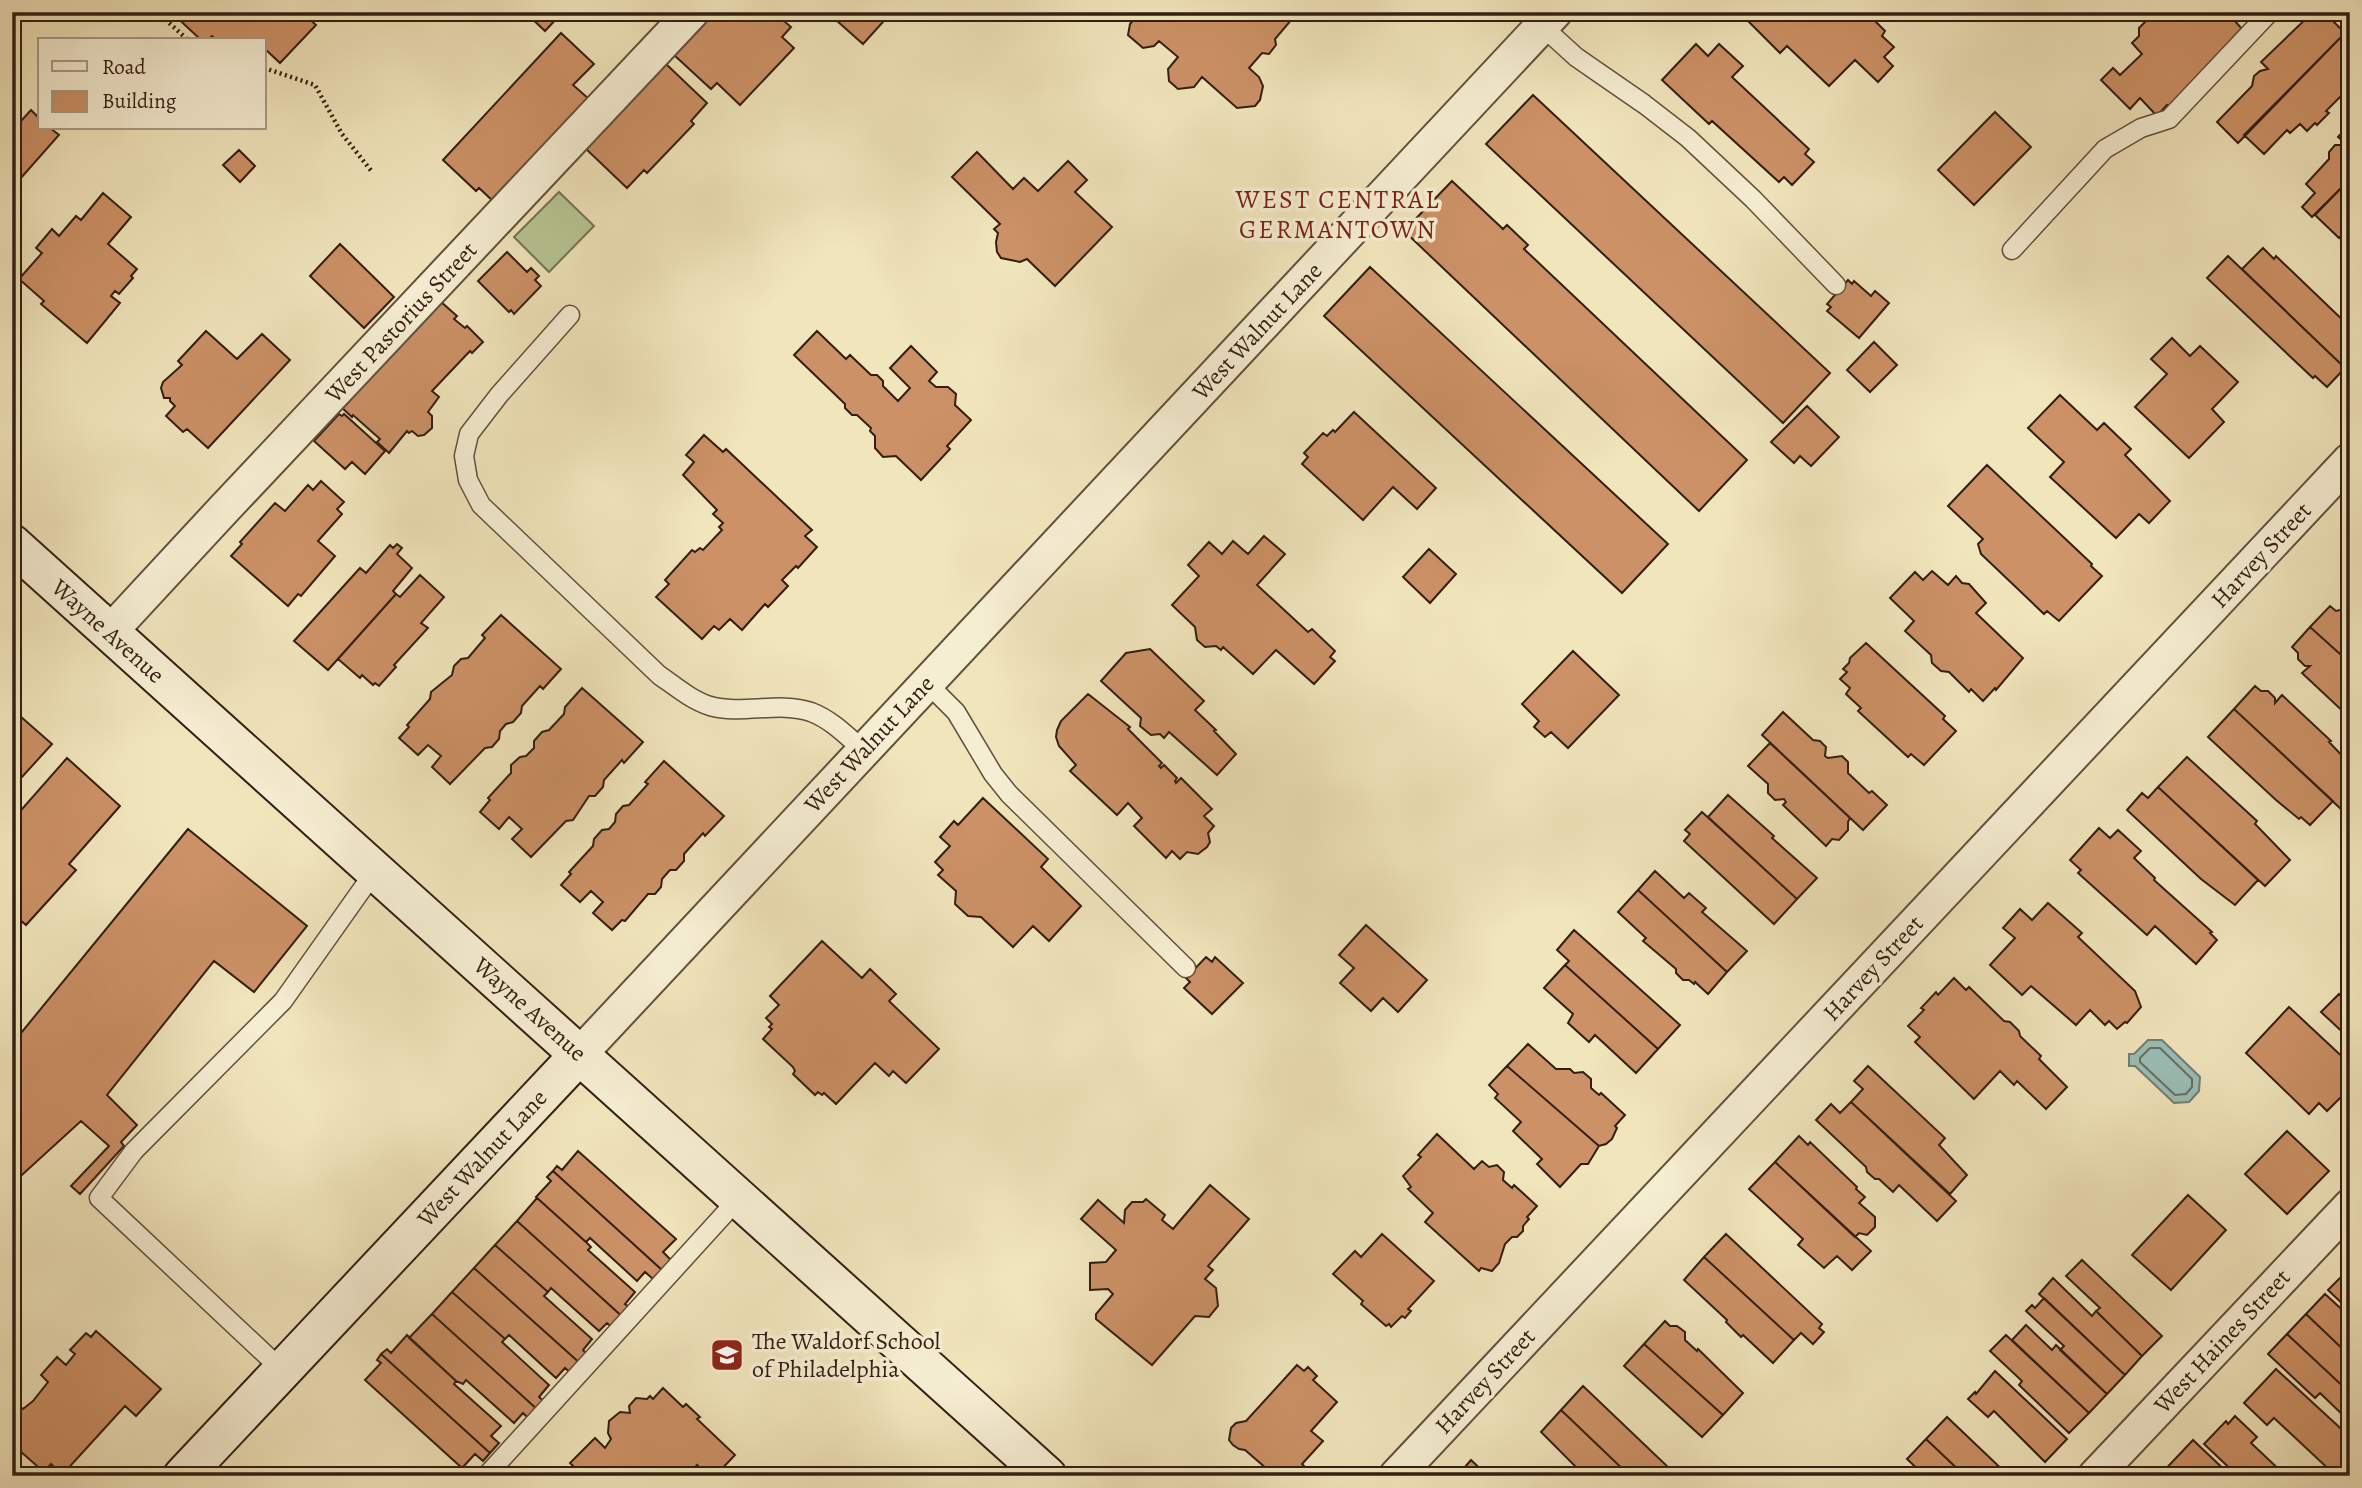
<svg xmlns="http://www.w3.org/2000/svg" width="2362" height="1488" font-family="Alegreya,serif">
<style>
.green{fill:#b7c593;stroke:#757252;stroke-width:2}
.water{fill:#9bbeb5;stroke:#717e74;stroke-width:2}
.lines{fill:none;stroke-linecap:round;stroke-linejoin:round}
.shore{stroke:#676e64;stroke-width:2}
.building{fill:#cc9166;stroke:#331e12;stroke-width:2}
.lane-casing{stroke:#62503c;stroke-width:21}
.street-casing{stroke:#62503c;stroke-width:37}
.secondary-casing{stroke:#331e12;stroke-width:42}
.path{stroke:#331e12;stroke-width:4.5;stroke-dasharray:2 3.5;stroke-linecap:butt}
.lane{stroke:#f6eed3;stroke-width:18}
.street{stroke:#f6eed3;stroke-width:33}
.secondary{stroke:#f6eed3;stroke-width:38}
.labels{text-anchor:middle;stroke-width:7;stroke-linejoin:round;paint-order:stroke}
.street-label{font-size:24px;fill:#331e12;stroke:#f6eed3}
.poi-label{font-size:24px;fill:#331e12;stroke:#f6eed3;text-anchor:start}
.neighbourhood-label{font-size:26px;letter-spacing:2px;fill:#7a1f14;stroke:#f6eed3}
</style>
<rect width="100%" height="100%" fill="#f1e5bc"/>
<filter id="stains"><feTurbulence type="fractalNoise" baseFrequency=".00286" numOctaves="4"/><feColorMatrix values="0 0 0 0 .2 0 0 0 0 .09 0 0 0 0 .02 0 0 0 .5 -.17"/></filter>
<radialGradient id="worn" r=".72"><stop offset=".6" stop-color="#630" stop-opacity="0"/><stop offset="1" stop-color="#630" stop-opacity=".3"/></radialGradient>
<!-- green -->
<path class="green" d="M559 192 594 226 549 272 514 237Z"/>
<!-- water -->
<path class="water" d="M2148 1040H2162L2200 1077 2199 1091 2189 1102 2174 1103 2135 1066H2129V1054H2134Z"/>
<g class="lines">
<!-- shore -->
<path class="shore" d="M2150 1048H2160L2192 1079V1087L2186 1094 2175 1095 2140 1062V1058Z"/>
</g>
<!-- building -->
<path class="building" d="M171 12H302L316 25 280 63 264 48V40L254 38 252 40H217L212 36 208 40H201Z
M529 12H555L559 16 545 31 527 14Z
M714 12H770L775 17 777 15 791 27 782 37 794 48 740 105 717 83 711 89 674 55Z
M827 12H892L863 44Z
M1140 12H1239L1244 17 1249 12H1298L1275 39 1276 45 1269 54 1262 53 1249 68 1259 77 1263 86 1260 100 1255 106 1237 108 1202 77 1194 87 1178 89 1169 81 1168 69 1178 57 1159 41 1154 46 1143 48 1128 35 1130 24Z
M1739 12H1866L1885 31 1882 36 1894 47 1884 57 1893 66 1878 82 1855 60 1829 86 1787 46 1780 53Z
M2163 12H2227L2242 29 2231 40 2234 43 2169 107 2167 105 2157 116 2140 98 2130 109 2101 80 2113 68 2120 75 2142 54 2132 43 2139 36V28L2146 21H2154Z
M2313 12H2324L2345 33 2238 143 2217 122 2252 86 2254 76 2260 71 2268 69 2261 62Z
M561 33 594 64 573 85 589 99 494 202 479 188 476 191 443 160Z
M2345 33 2350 38V87L2326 111 2329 113 2317 125 2315 123 2307 131 2300 124 2290 133 2287 130 2264 154 2244 135Z
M1696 44 1708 56 1719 44 1743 66 1732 77 1809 149 1805 154 1814 162 1792 185 1784 177 1779 182 1712 121 1709 124 1662 80Z
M665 63 707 103 691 121 694 124 647 173 644 170 627 188 585 148Z
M1533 95 1830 373 1783 423 1486 144Z
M31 110 40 119V128H50L59 135 12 188V131Z
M1995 112 2031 147 1974 205 1938 170Z
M2350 124V179L2312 217 2302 207 2315 193 2306 184 2329 159V152L2335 145H2343L2345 143 2338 137Z
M239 150 255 166 240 182 223 165Z
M977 152 1013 189 1024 178 1038 191 1068 161 1087 180 1075 192 1112 227 1055 286 1027 259 1020 262 1001 258 997 252 996 242 998 233 994 229 1000 224 952 177Z
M2350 179V227L2339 238 2315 215Z
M1452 181 1503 229 1507 225 1528 245 1524 249 1747 460 1699 511 1404 231Z
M103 193 131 217 108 244 137 269 131 276 133 278 119 294 115 291 111 296 120 303 87 343 41 304 44 301 19 279 42 253 36 248 52 229 59 236 76 216 81 220Z
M340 244 394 297 364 328 310 276Z
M2263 248 2274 259 2276 256 2350 327V363L2345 368 2242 269Z
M507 252 527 272 531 268 539 276 535 280 541 286 514 314 511 310 509 312 478 281Z
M2228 256 2345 368 2327 387 2315 376 2313 378 2207 278Z
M1370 267 1668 544 1622 593 1324 316Z
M1848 280 1852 284 1854 281 1871 296 1875 291 1889 303 1859 338 1827 311 1831 307 1827 304Z
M440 301 457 316 454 319 465 328 467 326 483 342 472 353 470 351 432 391 439 397 428 412 432 416V428L424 435 418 436 412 431 409 433 407 431 389 453 377 442 380 439 353 415 352 417 340 406 368 380 367 379Z
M206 331 237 359 262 334 290 360 208 448 187 429 183 432 166 416 175 406 170 401V398H164L161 388 163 382 182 365 178 361Z
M817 331 846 359 850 355 871 375H877L883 381V386L898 401 910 388 890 368 911 346 937 372 929 381 936 387H948L956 394 955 405 971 420 947 446 950 449 921 480 896 456 883 457 875 448V436L870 431 871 428 857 415H852L845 408V404L794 355Z
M2172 338 2190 356 2200 346 2238 382 2212 409 2224 422 2189 458 2135 407 2167 374 2151 359Z
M1874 342 1897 365 1870 392 1847 370Z
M2060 395 2097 430 2104 423 2131 449 2125 455 2170 501 2149 523 2139 514 2116 538 2050 477 2064 462 2028 428Z
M1807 406 1839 437 1811 466 1800 456 1794 463 1771 442Z
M1354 412 1436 488 1417 509 1393 487 1363 520 1302 464 1308 457 1304 453 1323 433 1327 436 1333 430 1335 432Z
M339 414 342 416 344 414 385 451 365 474 352 462 345 469 314 441Z
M704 435 723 452 726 449 812 530 805 536 817 547 798 568 796 566 782 580 788 586 768 607 765 604 742 630 730 619 719 630 714 626 702 639 656 597 669 584 665 580 692 550 695 552 700 548 703 550 722 530 719 527 723 523 713 514 717 510 683 475 694 462 686 455Z
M1987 465 2092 564 2091 566 2102 576 2059 621 2047 611 2044 614 1981 554 1978 544 1983 539 1948 506Z
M321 481 344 502 337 509 342 514 318 541 335 556 301 596 298 594 288 606 231 556 242 544 240 542 275 503 285 511 308 485 313 490Z
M1264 536 1285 554 1257 585 1308 632 1312 629 1335 651 1330 657 1335 661 1314 684 1276 650 1253 674 1223 647 1221 650 1216 646 1205 647 1197 640 1195 627 1172 605 1199 576 1188 565 1209 542 1222 554 1233 541 1248 554Z
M397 544 402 548 397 554 412 568 393 591 396 594 328 670 294 641 360 568 366 573 390 545 393 548Z
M1429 549 1456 574 1430 603 1403 577Z
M1932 571 1948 585 1956 576 1962 583 1969 584 1986 603 1976 613 2023 658 1996 690 1995 688 1983 701 1971 689 1969 692 1949 672 1941 671 1932 663 1931 655 1905 631 1914 621 1890 598 1915 572 1923 580Z
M420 575 444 597 421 623 428 628 394 665 396 667 379 686 375 683 373 685 362 675 360 678 338 659 396 594 400 597Z
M2330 606 2336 611 2344 609 2350 615V663L2310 627Z
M501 615 561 669 543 689 540 686 522 706 521 713 513 722 506 724 500 731 499 739 492 747 485 748 450 784 432 767 441 756 428 745 418 755 399 738 409 727 407 725 430 699 431 692 452 675 454 666 461 659 468 658 485 638 482 635Z
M2310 627 2350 663V718L2302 673 2310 666H2305L2298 659V653L2292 647Z
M1866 643 1945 716 1943 719 1956 731 1924 765 1911 754 1908 757 1858 711 1861 708 1846 694 1850 688 1840 679 1847 672 1843 669 1849 663 1850 658Z
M1150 649 1204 701 1195 710 1216 730 1214 731 1236 754 1217 775 1169 732 1164 738 1160 734 1151 735 1140 726 1141 718 1101 681 1126 653Z
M1573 651 1619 695 1568 748 1551 732 1545 737 1534 727 1539 721 1522 704Z
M2255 686 2261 691H2268L2275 698V703L2282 695 2331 741 2329 742 2350 764V802L2342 810 2234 709Z
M582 688 643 742 624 763 622 760 604 780 603 787 595 796H589L573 820 566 821 531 857 512 839 522 829 509 817 499 829 480 812 490 800 488 798 511 773V765L520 757 526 756 534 748V741L542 732 549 730 564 714 565 707Z
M1088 694 1130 727 1128 729 1162 763 1159 766 1161 768 1164 765 1177 778 1175 781 1176 783 1181 778 1212 809 1204 816 1214 826 1208 833 1210 842 1207 847 1198 854 1187 852 1180 859 1172 851 1166 858 1134 826 1142 818 1128 803 1117 815 1070 771 1076 765 1059 746 1056 737 1057 730 1061 721Z
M12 709 52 744 12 788Z
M2234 709 2333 801 2310 825 2301 817 2299 819 2276 800 2208 737Z
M1783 712 1813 740 1820 741 1826 747 1825 756 1828 758 1842 756 1848 762V773L1869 793 1872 791 1887 805 1863 830 1762 735Z
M1770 743 1850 818 1848 822V830L1839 840 1832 839 1826 846 1783 805 1786 802 1784 799 1775 800 1768 793V784L1748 766Z
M2187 757 2257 821 2255 824 2290 860 2265 886 2158 787Z
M67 758 120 806 69 864 76 870 26 925 12 913V813L16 816Z
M664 761 724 816 705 836 703 833 684 854V861L676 870H670L662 879 661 887 655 894H648L625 921 622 920 612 930 593 913 603 902 591 891 580 902 561 885 571 874 569 872 593 846 594 839 602 830 609 829 615 822 616 814 623 806 629 805 648 784 645 782Z
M2158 787 2258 880 2235 905 2201 879 2127 810 2142 793 2148 798Z
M1728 795 1774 836 1772 838 1817 878 1797 899 1708 817Z
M983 798 1048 859 1041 867 1081 906 1049 941 1033 926 1013 947 981 917 968 916 955 904 956 891 938 875 943 870 935 862 950 846 940 837 954 821 958 825Z
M1702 812 1797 899 1774 924 1684 841 1690 834 1685 830Z
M2099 828 2110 838 2118 830 2141 851 2134 858 2155 878 2154 880 2212 932 2210 933 2217 940 2196 964 2155 926 2147 935 2078 873 2081 870 2070 860Z
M188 829 307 926 254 992 214 961 107 1095 137 1125 121 1142 124 1146 80 1194 71 1186 109 1146 81 1121 12 1184V1044Z
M1655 871 1684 898 1689 893 1706 908 1702 912 1747 951 1727 972 1638 890Z
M1638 890 1727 972 1708 994 1695 982 1694 984 1689 980H1683L1676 973V969L1643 941 1646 938 1618 912Z
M2048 903 2082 933 2078 937 2135 991 2141 1007 2127 1023 2125 1022 2117 1029 2109 1021 2105 1025 2090 1010 2076 1025 2031 986 2022 995 1990 965 2015 938 2003 928 2020 909 2032 920Z
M1366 925 1427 980 1398 1012 1383 998 1371 1011 1340 983 1354 968 1339 955Z
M1574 930 1680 1025 1658 1049 1565 965 1569 961 1557 950Z
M822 941 862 978 870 969 896 994 889 1001 939 1049 906 1083 893 1071 889 1076 875 1063 836 1104 824 1093 822 1095 818 1092 815 1095 793 1074 795 1071 793 1067 763 1039 772 1029 769 1027 772 1024 766 1018 779 1005 770 996Z
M1206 957 1212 962 1215 957 1243 983 1212 1014 1184 988 1190 982 1186 978Z
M1565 965 1658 1049 1636 1073 1595 1035 1589 1042 1568 1023 1573 1014 1544 988Z
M1954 978 1966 990 1969 987 2004 1021 2010 1022 2019 1031 2020 1036 2041 1056 2039 1059 2067 1087 2046 1109 2017 1081 2014 1085 2000 1071 1974 1099 1915 1042 1920 1037 1908 1026 1924 1010 1921 1008 1936 992 1938 995Z
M2339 994 2350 1005V1039L2321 1012Z
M2289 1007 2350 1064V1072L2344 1078 2350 1083V1088L2327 1111 2319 1103 2309 1114 2246 1053Z
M1528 1044 1556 1069H1570L1574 1073 1583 1072 1591 1079V1088L1599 1095 1601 1093 1625 1115 1615 1126 1617 1128 1612 1139 1606 1144 1599 1146 1507 1066Z
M1507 1066 1599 1146 1588 1164H1581L1560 1187 1537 1164 1542 1159 1513 1131 1521 1122 1495 1098 1498 1094 1489 1085Z
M1868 1066 1945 1138 1939 1145 1967 1175 1950 1194 1851 1102 1863 1089 1854 1081Z
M1851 1102 1956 1201 1937 1221 1899 1185 1893 1192 1879 1179H1875L1867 1172 1866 1167 1816 1120 1831 1104 1840 1113Z
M2287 1131 2329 1171 2287 1214 2245 1174Z
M1437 1134 1474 1169 1482 1161 1489 1167 1497 1165 1504 1172 1503 1180 1512 1188 1514 1185 1537 1206 1527 1217 1529 1219 1523 1226V1231L1517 1237H1512L1505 1244 1499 1263 1492 1271 1481 1268 1479 1271 1425 1222 1433 1213 1408 1189 1411 1187 1403 1176 1421 1157 1418 1155Z
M1799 1136 1808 1145 1810 1142 1857 1187 1856 1189 1865 1197 1859 1203 1875 1217V1227L1867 1235 1859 1233 1855 1237 1775 1162Z
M578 1151 676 1239 663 1252 671 1260 662 1270 553 1171 557 1166 562 1170Z
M1775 1162 1871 1251 1852 1270 1837 1256 1824 1268 1798 1245 1803 1239 1749 1189Z
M553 1171 662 1270 653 1279 645 1272 637 1281 590 1238 586 1242 536 1197 551 1181 547 1177Z
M1210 1185 1249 1219 1208 1266 1213 1270 1205 1279 1216 1288 1218 1306 1209 1317 1195 1316 1152 1365 1096 1319V1314L1113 1294 1108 1289 1090 1290V1263L1106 1262 1116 1250 1081 1219 1098 1200 1124 1223 1125 1210 1132 1202H1143L1146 1199 1165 1215 1162 1220 1173 1229Z
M2188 1195 2226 1230 2171 1290 2132 1255Z
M537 1198 586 1242 591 1247 588 1250 635 1292 625 1304 634 1311 626 1320 517 1221Z
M517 1221 626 1320 616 1331 607 1323 599 1331 551 1288 548 1292 495 1245Z
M1382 1234 1434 1281 1408 1309 1411 1311 1405 1318 1402 1316 1391 1327 1389 1324 1386 1326 1361 1304 1363 1301 1333 1274 1355 1251 1361 1257Z
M1726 1234 1822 1324 1819 1328 1824 1332 1813 1344 1801 1333 1794 1340 1704 1257Z
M495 1245 548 1292 544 1296 592 1339 583 1350 589 1357 582 1365 474 1268Z
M1704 1257 1794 1340 1773 1363 1743 1335 1741 1337 1726 1322 1727 1320 1684 1280Z
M2082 1260 2162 1336 2142 1356 2096 1311 2100 1308 2066 1276Z
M474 1268 582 1365 573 1375 565 1368 556 1378 509 1335 505 1339 452 1292Z
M2350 1268V1311L2328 1290Z
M2053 1278 2092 1316 2096 1311 2142 1356 2125 1375 2039 1294Z
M452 1292 505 1339 502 1342 549 1385 539 1397 547 1404 539 1411 432 1314Z
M2325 1294 2350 1317V1356L2306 1314Z
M2044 1298 2125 1375 2107 1394 2060 1350 2064 1346 2026 1311 2032 1305 2035 1308Z
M432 1314 539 1411 531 1421 523 1413 514 1423 466 1380 463 1384 456 1381 409 1338Z
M2306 1314 2350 1356V1393L2287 1334Z
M1665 1321 1670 1326H1677L1685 1332V1340L1697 1351 1698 1349 1743 1393 1723 1415 1644 1344Z
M2026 1325 2052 1350 2056 1345 2107 1394 2089 1413 2012 1340Z
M96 1331 161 1389 136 1416 125 1406 62 1475 51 1464 44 1472 12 1444V1412L18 1405 23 1409 33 1401 48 1382 41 1375 57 1357 66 1365 75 1354 70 1350 86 1333 91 1337Z
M2287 1334 2350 1393V1422L2320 1393 2315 1398 2268 1354Z
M407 1335 456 1381 454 1384 501 1426 491 1436 499 1443 490 1453 381 1354 387 1349 391 1353Z
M2006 1335 2089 1413 2069 1433 2019 1385 2022 1381 1990 1351Z
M1644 1344 1723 1415 1702 1437 1624 1366Z
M381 1354 490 1453 483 1461 475 1454 462 1468 365 1380 381 1363 377 1360Z
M1297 1365 1304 1371 1308 1367 1317 1376 1313 1380 1337 1402 1311 1431 1323 1441 1302 1464 1305 1467 1297 1476H1275L1245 1450 1239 1449 1233 1445 1229 1440 1231 1428 1236 1423 1246 1421Z
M2276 1369 2350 1437V1476H2336L2274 1418 2267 1425 2244 1403Z
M1995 1371 2067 1439 2045 1462 1994 1411 1988 1417 1968 1399 1975 1392 1976 1394Z
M1583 1386 1669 1468 1665 1472 1669 1476H1630L1561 1410Z
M663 1388 683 1407 686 1404 700 1417 697 1419 735 1455 715 1476H708L697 1465 687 1476H583L570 1463 595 1438 605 1448 611 1439 608 1433 609 1421 620 1412 630 1413 629 1406 636 1398 647 1399 650 1396 653 1399Z
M1561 1410 1630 1476H1581L1583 1474 1541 1432Z
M2235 1416 2257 1437 2251 1443 2286 1476H2238L2204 1444 2226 1421 2228 1424Z
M1947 1417 2009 1476H1965L1926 1439Z
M1926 1439 1965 1476H1925L1907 1459Z
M2193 1440 2231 1476H2159Z
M1471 1460 1488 1476H1457Z"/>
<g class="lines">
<defs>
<path id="lane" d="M1542 26 1576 57 1644 104 1688 138 1753 199 1836 285
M2012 250 2105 149 2141 128 2169 119 2270 12
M570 315 499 395 469 434 464 456 468 480 481 505 659 675C675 686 691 700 710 706 743 715 779 701 811 712 832 720 847 736 863 750
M926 682 956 712 993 774 1009 794 1186 968
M282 1370 99 1198 134 1151 283 1001 375 871
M486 1476 739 1198"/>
<path id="street" d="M110 632 224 509 692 12
M580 1054 1555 12
M1396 1476 2350 460
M2095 1476 2350 1206"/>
<path id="secondary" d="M12 544 1047 1476
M183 1476 580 1054"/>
</defs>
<!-- lane casing -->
<use href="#lane" class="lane-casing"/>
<!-- street casing -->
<use href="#street" class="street-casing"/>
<!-- secondary casing -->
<use href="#secondary" class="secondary-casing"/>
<!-- path -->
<path class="path" d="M157 12 188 40
M264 68 315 85 342 134 373 173"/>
<!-- lane -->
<use href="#lane" class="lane"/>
<!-- street -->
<use href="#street" class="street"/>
<!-- secondary -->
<use href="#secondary" class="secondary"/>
</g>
<!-- icons -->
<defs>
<symbol id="school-square" viewBox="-11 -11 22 22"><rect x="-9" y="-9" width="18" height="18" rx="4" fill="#8f2418" stroke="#f6eed3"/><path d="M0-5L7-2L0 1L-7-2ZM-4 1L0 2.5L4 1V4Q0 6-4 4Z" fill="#fff"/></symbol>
</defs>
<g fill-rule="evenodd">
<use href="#school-square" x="708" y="1336" width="38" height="38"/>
</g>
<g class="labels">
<!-- street labels -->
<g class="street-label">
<text transform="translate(401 322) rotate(-47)" y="8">West Pastorius Street</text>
<text transform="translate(1257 331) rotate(-47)" y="8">West Walnut Lane</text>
<text transform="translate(2261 555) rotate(-47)" y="8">Harvey Street</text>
<text transform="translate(108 631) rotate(42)" y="8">Wayne Avenue</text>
<text transform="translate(869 744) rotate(-47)" y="8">West Walnut Lane</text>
<text transform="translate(1873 968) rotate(-47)" y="8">Harvey Street</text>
<text transform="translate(530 1009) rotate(42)" y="8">Wayne Avenue</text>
<text transform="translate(482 1158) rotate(-47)" y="8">West Walnut Lane</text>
<text transform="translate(2222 1341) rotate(-47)" y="8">West Haines Street</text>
<text transform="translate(1485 1381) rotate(-47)" y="8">Harvey Street</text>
</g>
<!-- poi labels -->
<g class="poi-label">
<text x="752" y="1349">The Waldorf School<tspan x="752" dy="28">of Philadelphia</tspan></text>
</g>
<!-- neighbourhood labels -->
<g class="neighbourhood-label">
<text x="1338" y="208">WEST CENTRAL<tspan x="1338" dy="30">GERMANTOWN</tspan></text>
</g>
</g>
<!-- margin -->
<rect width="2362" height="1488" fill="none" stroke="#f1e5bc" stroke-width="42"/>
<rect x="14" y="14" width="2334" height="1460" fill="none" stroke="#331e12" stroke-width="3.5"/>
<rect x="21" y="21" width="2320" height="1446" fill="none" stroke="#331e12" stroke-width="2"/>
<!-- legend -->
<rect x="38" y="38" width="228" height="91" fill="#f6eed3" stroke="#a89b86" stroke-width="2"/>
<rect x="52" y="61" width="35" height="10" fill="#f6eed3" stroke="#a89b86" stroke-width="2"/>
<text x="102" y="74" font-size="21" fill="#331e12">Road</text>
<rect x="52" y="91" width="35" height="21" fill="#cc9166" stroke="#a89b86" stroke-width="2"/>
<text x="102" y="108" font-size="21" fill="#331e12">Building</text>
<rect width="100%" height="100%" filter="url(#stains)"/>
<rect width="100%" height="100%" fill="url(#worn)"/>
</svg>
